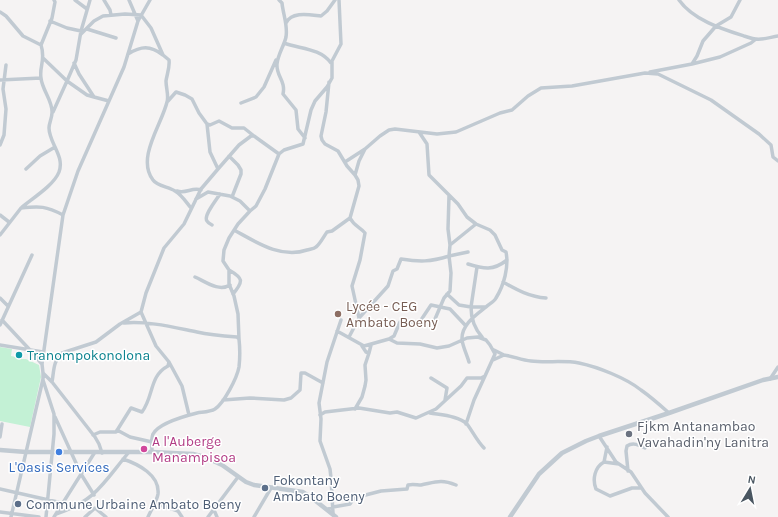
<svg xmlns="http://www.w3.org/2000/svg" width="778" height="517" font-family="Karla,sans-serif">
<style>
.green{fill:#c3f1d5}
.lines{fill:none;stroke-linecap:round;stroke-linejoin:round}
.minor{stroke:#c1cad2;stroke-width:3.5}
.tertiary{stroke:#c1cad2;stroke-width:4.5}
.education-dot{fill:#8d6e63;stroke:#fff;stroke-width:1.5}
.culture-dot{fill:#0f9aa8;stroke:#fff;stroke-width:1.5}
.worship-dot{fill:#6b7280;stroke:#fff;stroke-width:1.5}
.hotel-dot{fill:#d1479c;stroke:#fff;stroke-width:1.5}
.shop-dot{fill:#3f7fe0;stroke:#fff;stroke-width:1.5}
.service-dot{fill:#5c6f8a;stroke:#fff;stroke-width:1.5}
.labels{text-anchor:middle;stroke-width:3;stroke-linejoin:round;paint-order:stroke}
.education-label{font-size:14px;fill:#785e54;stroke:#fff;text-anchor:start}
.culture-label{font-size:14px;fill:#0d838f;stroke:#fff;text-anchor:start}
.worship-label{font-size:14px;fill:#5b616d;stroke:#fff;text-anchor:start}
.hotel-label{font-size:14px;fill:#b23c85;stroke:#fff;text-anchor:start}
.shop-label{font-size:14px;fill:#366cbe;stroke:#fff}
.service-label{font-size:14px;fill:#4e5e75;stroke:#fff;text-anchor:start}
</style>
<rect width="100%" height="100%" fill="#f5f3f3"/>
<!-- green -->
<path class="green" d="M0 347 12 349 11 356 16 357V359H26L39 365 41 377 30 427 0 421Z"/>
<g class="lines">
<!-- minor -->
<path class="minor" d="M75 0 87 9
M104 0 110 10 111 15
M129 0 138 21
M279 0 282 3C283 14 288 25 286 37 284 46 278 54 277 64 276 76 286 81 283 94L296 110 298 129 305 138
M679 0C693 20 722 29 744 36 748 37 752 39 756 39 763 40 771 37 778 36
M0 12 6 16 23 36 41 45C46 60 39 66 41 78 42 90 53 101 52 113 52 118 49 123 49 128 49 143 65 156 59 172 54 185 33 198 22 207
M50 21 67 28 81 31
M286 23C292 11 310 15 321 16L327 11 335 0
M87 29 116 38
M81 34 94 21 103 16 125 14 141 15 151 28 163 55 169 60C170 67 167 74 166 81 166 88 169 96 167 102 162 124 136 158 153 180 157 186 169 187 175 191 182 195 186 202 191 208
M284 43C300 49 320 48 331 63
M41 45 52 18 55 2 54 0
M128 54C141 46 150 45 163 55
M43 58 67 81 76 60 81 31 90 0
M74 63 79 74 94 97 109 101
M692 64 720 57 751 43 756 39
M650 72 692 64 697 56 703 41 716 26 731 17 740 0
M0 80 41 78
M241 103 256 97 264 87 276 60
M53 112 67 81 87 95 94 97
M207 124 210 125 219 121 232 128H244L254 136
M419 132 427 144 429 175 458 204 467 217 476 224 490 230 495 235 502 250 506 252C509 267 504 285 496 298 494 302 489 304 486 307
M0 145 4 135 6 109 3 89 6 65
M365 149 380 136 389 130 395 129 437 134 456 132 500 113 512 110 528 96 541 88 572 86 645 73 658 74 711 100 759 134 771 145 773 157 778 161
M229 156 238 165 241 170V174L232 197
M345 162 365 149 359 161 355 175
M26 169 40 156 55 147
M218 169 239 145 251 136H254L279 154 284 150 303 144 311 110 315 101 327 87 332 78V61L341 44 339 0
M177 191C186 194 192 187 201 190
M449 196 448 229 450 245
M196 199 208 192 230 196 240 201 250 211
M0 215 9 222
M63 215 78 171 124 67 138 21 150 0
M212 225C210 224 208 223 207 221 203 216 217 199 220 194
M234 230C256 242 281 259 307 250 310 249 314 249 316 247 320 244 324 236 327 232L332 231 350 218 359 186 358 180 355 175 347 166 338 151 325 144 322 140 321 136 326 112 329 82
M0 235 21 208C40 206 46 206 63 215L42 364 43 373V379L11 517
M468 264C484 269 493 271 507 260
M229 270C243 278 244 281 233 294
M195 277C206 282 219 292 230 285
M503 282C517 290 530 297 546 298
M447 294 459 305 471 307C471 318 475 329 482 337
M0 298 8 306
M141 312 156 346 169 362 182 386 189 415
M359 318 388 286 393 271 397 269 401 259C420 262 430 262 449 256L450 245 476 224
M435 319 444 298 450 291 451 273 449 256 468 252
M2 320 30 350 42 364
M124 323C149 321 172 327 197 332 210 335 223 336 237 337L239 339C240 348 240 358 239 367 237 378 224 403 215 409 210 412 203 412 197 413 185 416 159 423 153 434 151 439 152 446 152 452
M0 325 32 255
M349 337 359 318 352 286 360 260 365 233C360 227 354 226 350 218
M239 339 238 314 234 296 229 284V270L223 261 224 250 229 238 238 224 250 211 256 206 265 189 279 154
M389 339 394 336 400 322H417L421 320 431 305 450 309 466 326
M0 345 43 352
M362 346 366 352 369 353 371 345
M504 355C513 356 521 360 531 361 547 363 563 360 579 363 598 367 626 378 641 390 651 397 660 405 669 413
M493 360 504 355 494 350
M469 362C467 355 463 347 462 340 461 325 476 315 486 307H471L477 267
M43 373 52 382 95 437 99 444 102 453
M431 378 447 388 445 400
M770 379 778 367
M43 380 54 414V434L46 517
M52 382C54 371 53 361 62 353L96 342 120 324 141 312 146 293 164 248 184 224 201 189 218 169 210 152 207 124 199 113 192 99 185 95 176 92 168 101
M223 400 250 398 284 400 291 398 300 390 301 373H305L323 383
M355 409 362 397 365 386 366 380 365 365 369 353
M430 413C441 415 459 416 467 424 473 432 477 441 484 448
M320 415 325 412 359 408 390 413 397 412 416 418 436 409 461 386 467 378H481L485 376 495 354 490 345 486 340 478 337 467 338 449 346 437 348 420 344 397 343 389 339 364 346 337 331
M55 417 81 474 94 495
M466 424 474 400 485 376
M117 430 130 437 152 442
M93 435 100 432H116L131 408 142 412C154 396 149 376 168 366L169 362
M599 436 616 462 631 472 645 493 668 517
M0 437 2 424
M607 447 604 462C595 467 592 479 596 489L610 496 632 488H641
M123 459C138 464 160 475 158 494 157 501 151 510 148 517
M604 462 619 464
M628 471 626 451 627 446C633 442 639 445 645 448
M0 489 62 503
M154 503 178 511 182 517
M328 509 333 507 350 504 354 498 381 491 407 489 408 485C413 484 417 485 421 485 436 482 441 479 456 485
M214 510 217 517
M0 512 39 517
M333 513 331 478 330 469 320 441 321 419 319 403 327 362 341 320
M56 514C96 501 104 482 129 452
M54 517 95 452
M85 517 95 508 106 517
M208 517 238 477
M254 517 271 488"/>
<!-- tertiary -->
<path class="tertiary" d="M0 450 26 452H152L193 454 205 457 222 465 246 482 254 485 303 492 312 498 336 517
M510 517 539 474 562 453 586 441 599 436 669 413 763 380 778 377"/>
</g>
<!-- markers -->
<circle class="education-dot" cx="338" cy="314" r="4"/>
<circle class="culture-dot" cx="19" cy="355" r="4"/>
<circle class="worship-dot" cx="629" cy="434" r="4"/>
<circle class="hotel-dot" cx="144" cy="449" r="4"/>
<circle class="shop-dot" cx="59" cy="452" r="4"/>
<g class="service-dot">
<circle cx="265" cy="488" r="4"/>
<circle cx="18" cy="504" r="4"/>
</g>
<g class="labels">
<!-- education labels -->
<g class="education-label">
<text x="346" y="311">Lycée - CEG<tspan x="346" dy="16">Ambato Boeny</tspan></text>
</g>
<!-- culture labels -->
<g class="culture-label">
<text x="27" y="360">Tranompokonolona</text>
</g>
<!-- worship labels -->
<g class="worship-label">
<text x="637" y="431">Fjkm Antanambao<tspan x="637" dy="16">Vavahadin'ny Lanitra</tspan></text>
</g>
<!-- hotel labels -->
<g class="hotel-label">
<text x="152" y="446">A l'Auberge<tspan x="152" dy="16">Manampisoa</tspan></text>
</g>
<!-- shop labels -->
<g class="shop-label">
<text x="59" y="472">L'Oasis Services</text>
</g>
<!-- service labels -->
<g class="service-label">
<text x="273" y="485">Fokontany<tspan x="273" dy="16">Ambato Boeny</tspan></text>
<text x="26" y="509">Commune Urbaine Ambato Boeny</text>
</g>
</g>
<!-- north arrow -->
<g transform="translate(750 489) rotate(10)" stroke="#ffffff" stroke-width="3" paint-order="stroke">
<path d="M0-3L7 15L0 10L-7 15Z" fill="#4a5661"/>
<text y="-6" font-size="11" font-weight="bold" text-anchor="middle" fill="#4a5661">N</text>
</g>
</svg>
